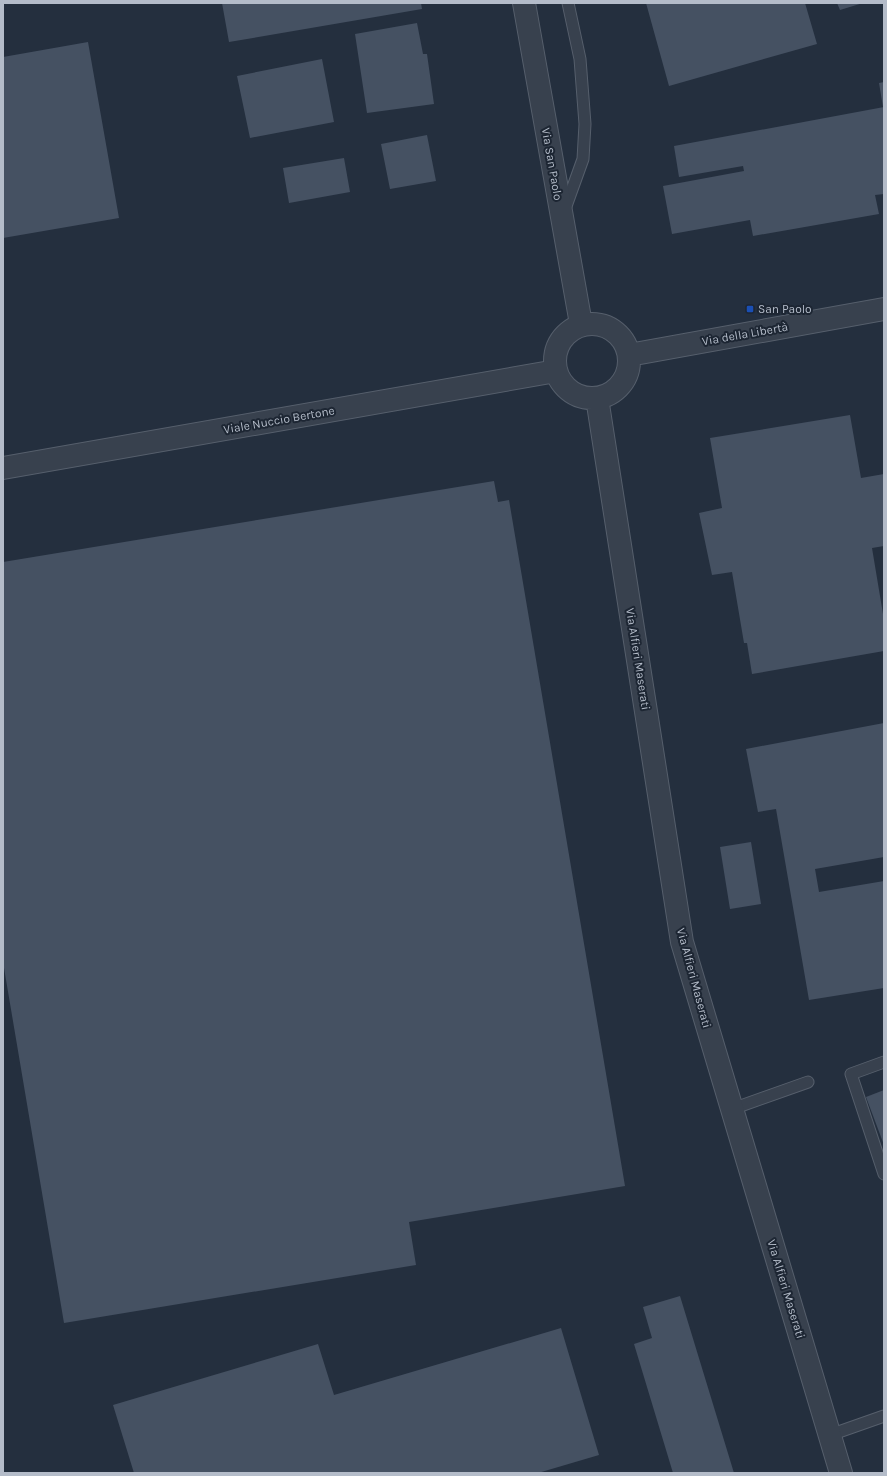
<svg xmlns="http://www.w3.org/2000/svg" width="887" height="1476" font-family="Karla,sans-serif">
<style>
.building{fill:#455162}
.lines{fill:none;stroke-linecap:round;stroke-linejoin:round}
.service-casing{stroke:#565f6c;stroke-width:13}
.minor-casing{stroke:#565f6c;stroke-width:24}
.service{stroke:#38414e;stroke-width:11}
.minor{stroke:#38414e;stroke-width:22}
.transit-dot{fill:#1a4fb4;stroke:#1d2633;stroke-width:1.5}
.labels{text-anchor:middle;stroke-width:4;stroke-linejoin:round;paint-order:stroke}
.street-label{font-size:12px;fill:#b4bcc9;stroke:#1d2633}
.poi-label{font-size:12px;fill:#b4bcc9;stroke:#1d2633;text-anchor:start}
</style>
<rect width="100%" height="100%" fill="#242f3e"/>
<!-- building -->
<path class="building" d="M222 3H421L422 9 229 42Z
M646 3H805L817 44 669 86Z
M837 3H863L840 10Z
M417 23 423 54H427L434 104 367 113 355 34Z
M88 42 119 218 3 238V57Z
M322 59 334 122 250 138 237 76Z
M884 82V107H883L879 83Z
M884 107V194L875 195 879 214 753 236 750 220 672 234 663 186 744 171 743 166 679 177 674 146Z
M427 135 436 181 390 189 381 144Z
M344 158 350 192 289 203 283 168Z
M850 415 861 478 884 474V546L872 548 884 620V651L752 674 747 643H744L732 572 712 575 699 513 722 508 710 438Z
M494 481 498 502 509 500 625 1186 409 1222 416 1265 64 1323 3 962V562Z
M884 723V857L815 869 819 892 884 881V988L809 1000 776 809 758 812 746 749Z
M751 842 761 904 730 909 720 847Z
M884 1090V1145L866 1097Z
M680 1296 734 1473H673L634 1344 652 1338 643 1307Z
M561 1328 599 1455 538 1473H134L113 1405 318 1344 334 1395Z"/>
<g class="lines">
<defs>
<path id="service" d="M565 209 583 159 585 124 580 59 568 3
M884 1062 851 1074 884 1174
M732 1109 808 1082
M830 1435 884 1416"/>
<path id="minor" d="M524 3 581 324
M555 361a37 37 0 1 1 74 0a37 37 0 1 1-74 0Z
M629 355 884 309
M597 398 682 942 841 1473
M3 468 556 371"/>
</defs>
<!-- service casing -->
<use href="#service" class="service-casing"/>
<!-- minor casing -->
<use href="#minor" class="minor-casing"/>
<!-- service -->
<use href="#service" class="service"/>
<!-- minor -->
<use href="#minor" class="minor"/>
</g>
<!-- markers -->
<rect class="transit-dot" x="746" y="305" width="8" height="8" rx="2"/>
<g class="labels">
<!-- street labels -->
<g class="street-label">
<text transform="translate(552 164) rotate(80)" y="4">Via San Paolo</text>
<text transform="translate(745 334) rotate(-10)" y="4">Via della Libertà</text>
<text transform="translate(279 420) rotate(-10)" y="4">Viale Nuccio Bertone</text>
<text transform="translate(638 659) rotate(81)" y="4">Via Alfieri Maserati</text>
<text transform="translate(694 978) rotate(75)" y="4">Via Alfieri Maserati</text>
<text transform="translate(786 1289) rotate(73)" y="4">Via Alfieri Maserati</text>
</g>
<!-- poi labels -->
<g class="poi-label">
<text x="758" y="313">San Paolo</text>
</g>
</g>
<!-- border -->
<rect width="887" height="1476" fill="none" stroke="#b4bcc9" stroke-width="8"/>
</svg>
